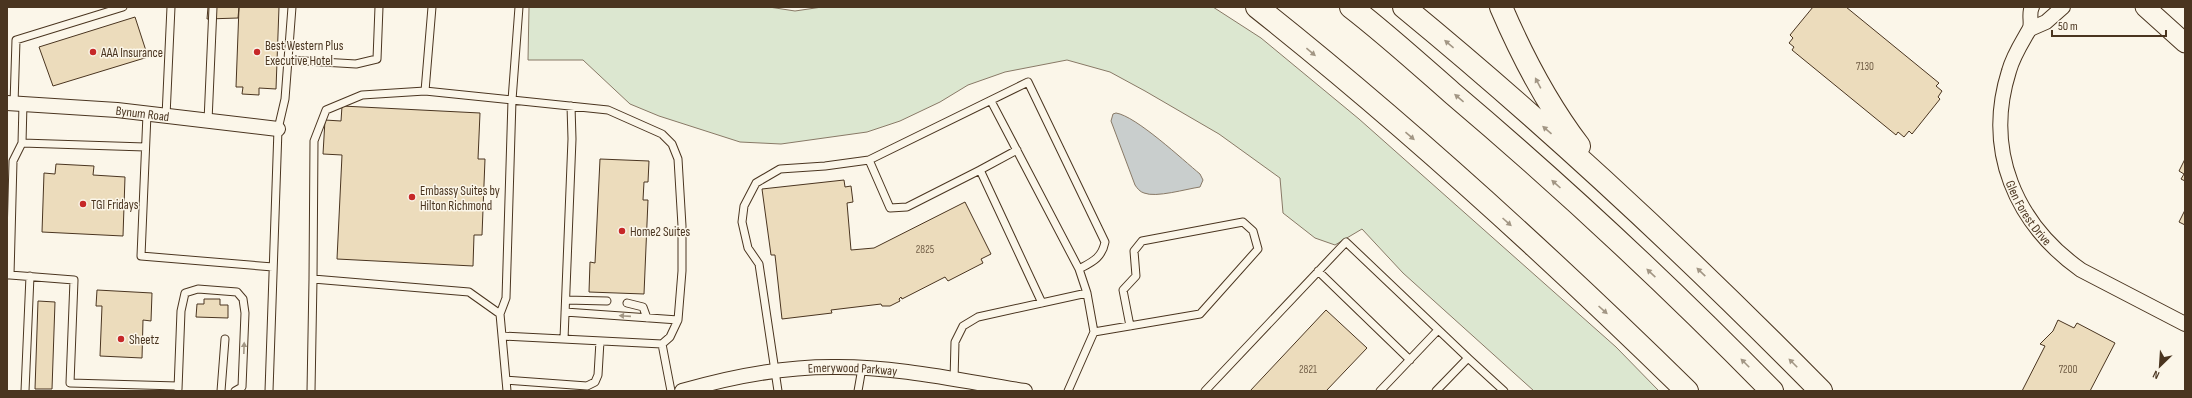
<svg xmlns="http://www.w3.org/2000/svg" width="2192" height="398" font-family="'Sofia Sans Condensed',sans-serif">
<style>
.green{fill:#dce7d0;stroke:#887966}
.water{fill:#c9cecd;stroke:#887966}
.building{fill:#ecdcbc;stroke:#4a3520}
.lines{fill:none;stroke-linecap:round;stroke-linejoin:round}
.lane-casing{stroke:#4a3520;stroke-width:9}
.street-casing{stroke:#4a3520;stroke-width:16}
.secondary-casing{stroke:#4a3520;stroke-width:21}
.highway-casing{stroke:#4a3520;stroke-width:24}
.lane{stroke:#fbf6e9;stroke-width:7}
.street{stroke:#fbf6e9;stroke-width:14}
.secondary{stroke:#fbf6e9;stroke-width:19}
.highway{stroke:#fbf6e9;stroke-width:22}
.oneway{fill:#a29684}
.poi-dot{fill:#c62828;stroke:#fbf6e9;stroke-width:1.5}
.labels{text-anchor:middle;stroke-width:3;stroke-linejoin:round;paint-order:stroke}
.number-label{font-size:11px;fill:#725f47}
.poi-label{font-size:13px;fill:#4a3520;stroke:#fbf6e9;text-anchor:start}
.street-label{font-size:13px;fill:#4a3520;stroke:#fbf6e9}
</style>
<rect width="100%" height="100%" fill="#fbf6e9"/>
<!-- green -->
<path class="green" d="M529 7H769L795 11 822 7H1213L1261 38 1359 119 1616 347 1659 391H1534L1403 273 1362 229 1335 245 1315 238 1283 213 1280 178 1219 134 1145 91 1110 72 1067 60 1005 72 968 85 940 102 900 121 867 132 781 144 740 142 659 116 630 104 583 60H528Z"/>
<!-- water -->
<path class="water" d="M1116 113C1136 116 1183 160 1200 174L1203 180 1200 187C1186 189 1156 198 1144 193 1140 192 1137 188 1135 185L1111 121 1113 114Z"/>
<!-- building -->
<path class="building" d="M208 7H239L238 18 207 19Z
M239 7H279L276 89 259 88V95L242 94 243 87H236Z
M1813 7H1846L1939 83 1936 86 1942 91 1938 97 1940 99 1912 134 1909 131 1904 137 1898 132 1896 135 1792 50 1794 47 1789 43 1793 38 1790 35Z
M135 17 148 57 53 86 39 47Z
M342 106 480 113 478 159H485L482 235H474L473 266 337 259 342 155 323 154 325 120 341 121Z
M600 159 649 161 648 182H644L643 200H648L644 294 589 292 590 262 595 263Z
M2185 159V181L2181 179 2184 174 2179 171Z
M56 164 94 166 93 175 125 177 123 236 42 232 44 173 55 174Z
M844 180 845 187 851 186 853 202 847 203 851 250 874 248 965 202 991 254 981 259 983 263 948 281 945 277 902 299 901 297 899 299 900 301 890 306H882L881 304 831 310 832 313 782 319 775 255H771L762 189Z
M2185 210V225L2179 222Z
M97 290 152 293 151 321 143 320 142 358 100 356 102 306H96Z
M204 299H220V305H228V318L196 317 197 304H204Z
M38 301 55 302 52 389H35Z
M1326 310 1367 348 1326 391H1250Z
M2058 320 2074 328 2077 323 2115 343 2090 391H2022L2045 346 2040 344 2053 331Z"/>
<g class="lines">
<defs>
<path id="lane" d="M288 60 356 64 377 59 379 7
M425 91 432 7
M991 101 1079 269
M14 104 16 40 123 7
M23 104 22 143 145 147
M147 114 141 256 273 267
M166 116 171 7
M208 121 213 7
M1017 150 980 170 1042 303
M869 160 890 208 907 207 980 170
M1318 271 1410 360
M7 275H10L13 161 22 143
M10 275 74 280 70 383 178 386
M313 279 314 141 326 110 362 95 425 91 512 100 519 7
M566 300 607 301
M627 303 643 307 647 318
M565 312 678 320
M500 314 506 298 512 100 608 110 662 134 672 144 678 159 682 226V271L678 320 670 337 662 344 671 391
M502 336 662 344
M564 339 572 139 571 106
M1468 358 1504 391
M506 380 587 386 595 382 598 375 600 341
M954 380 955 342 963 326 978 317 1087 293 1094 332
M178 389 181 311 185 293 198 289 237 292 243 299 245 313 242 387 235 391
M25 391 30 276
M221 391 225 339
M269 391 278 129 285 99 292 7
M311 391 313 279 469 292 500 314 507 391
M778 391 759 264 748 248 742 222 744 206 756 183 780 169 825 166 869 160 1028 82 1105 242C1102 258 1092 262 1079 269L1087 293
M858 391 862 368
M1068 391 1094 332 1200 314 1258 249 1253 231 1243 222 1142 241 1134 251 1136 276 1123 290 1130 326
M1205 391 1346 242 1468 358 1436 391
M1380 391 1438 330"/>
<g id="street">
<path id="s1" d="M2032 7C2028 14 2033 24 2029 30 2021 44 2013 56 2009 71 1984 150 2015 223 2081 270L2185 324"/>
<path d="M2030 29 2046 22 2063 7"/>
<path id="s2" d="M7 103 117 110 278 129"/>
<path id="s3" d="M682 391C730 377 781 367 832 367 896 366 962 381 1025 391"/>
</g>
<path id="secondary" d="M2145 7 2185 43"/>
<path id="highway" d="M1257 7C1407 126 1550 257 1687 391
M1351 7C1386 34 1419 64 1452 93 1563 187 1670 287 1772 391
M1404 7C1550 127 1688 256 1821 391
M1501 7C1522 56 1547 104 1579 146"/>
</defs>
<!-- lane casing -->
<use href="#lane" class="lane-casing"/>
<!-- street casing -->
<use href="#street" class="street-casing"/>
<!-- secondary casing -->
<use href="#secondary" class="secondary-casing"/>
<!-- highway casing -->
<use href="#highway" class="highway-casing"/>
<!-- lane -->
<use href="#lane" class="lane"/>
<!-- street -->
<use href="#street" class="street"/>
<!-- secondary -->
<use href="#secondary" class="secondary"/>
<!-- highway -->
<use href="#highway" class="highway"/>
</g>
<!-- one-way arrows -->
<defs><path id="oneway-solid" d="M-6-.8H1V-3.2L6.5 0L1 3.2V.8H-6Z"/></defs>
<g class="oneway">
<use href="#oneway-solid" transform="translate(1449 44) rotate(-140)"/>
<use href="#oneway-solid" transform="translate(1311 52) rotate(40)"/>
<use href="#oneway-solid" transform="translate(1538 83) rotate(-118)"/>
<use href="#oneway-solid" transform="translate(1459 98) rotate(-140)"/>
<use href="#oneway-solid" transform="translate(1547 130) rotate(-139)"/>
<use href="#oneway-solid" transform="translate(1410 136) rotate(41)"/>
<use href="#oneway-solid" transform="translate(1556 184) rotate(-138)"/>
<use href="#oneway-solid" transform="translate(1507 222) rotate(42)"/>
<use href="#oneway-solid" transform="translate(1701 272) rotate(-136)"/>
<use href="#oneway-solid" transform="translate(1651 273) rotate(-137)"/>
<use href="#oneway-solid" transform="translate(1603 310) rotate(42)"/>
<use href="#oneway-solid" transform="translate(625 316) rotate(-176)"/>
<use href="#oneway-solid" transform="translate(244 348) rotate(-88)"/>
<use href="#oneway-solid" transform="translate(1745 363) rotate(-135)"/>
<use href="#oneway-solid" transform="translate(1793 363) rotate(-135)"/>
</g>
<!-- markers -->
<g class="poi-dot">
<circle cx="93" cy="52" r="4"/>
<circle cx="257" cy="52" r="4"/>
<circle cx="412" cy="197" r="4"/>
<circle cx="83" cy="204" r="4"/>
<circle cx="622" cy="231" r="4"/>
<circle cx="121" cy="339" r="4"/>
</g>
<g class="labels">
<!-- number labels -->
<g class="number-label">
<text x="1865" y="70">7130</text>
<text x="925" y="253">2825</text>
<text x="1308" y="373">2821</text>
<text x="2068" y="373">7200</text>
</g>
<!-- poi labels -->
<g class="poi-label">
<text x="265" y="50">Best Western Plus<tspan x="265" dy="15">Executive Hotel</tspan></text>
<text x="101" y="57">AAA Insurance</text>
<text x="420" y="195">Embassy Suites by<tspan x="420" dy="15">Hilton Richmond</tspan></text>
<text x="91" y="209">TGI Fridays</text>
<text x="630" y="236">Home2 Suites</text>
<text x="129" y="344">Sheetz</text>
</g>
<!-- street labels -->
<g class="street-label">
<text dy="5" stroke="none"><textPath href="#s2" startOffset="136">Bynum Road</textPath></text>
<text dy="5" stroke="none"><textPath href="#s1" startOffset="218">Glen Forest Drive</textPath></text>
<text dy="5" stroke="none"><textPath href="#s3" startOffset="173">Emerywood Parkway</textPath></text>
</g>
</g>
<!-- border -->
<rect width="2192" height="398" fill="none" stroke="#4a3520" stroke-width="16"/>
<!-- north arrow -->
<g transform="translate(2160 366) rotate(205)" stroke="#fbf6e9" stroke-width="3" paint-order="stroke">
<path d="M0-3L7 15L0 10L-7 15Z" fill="#4a3520"/>
<text y="-6" font-size="11" font-weight="bold" text-anchor="middle" fill="#4a3520">N</text>
</g>
<!-- scale -->
<path d="M2052 30v6h114v-6" fill="none" stroke="#4a3520" stroke-width="2"/>
<text x="2058" y="30" font-size="12" fill="#4a3520" stroke="#fbf6e9" stroke-width="3" paint-order="stroke">50 m</text>
</svg>
